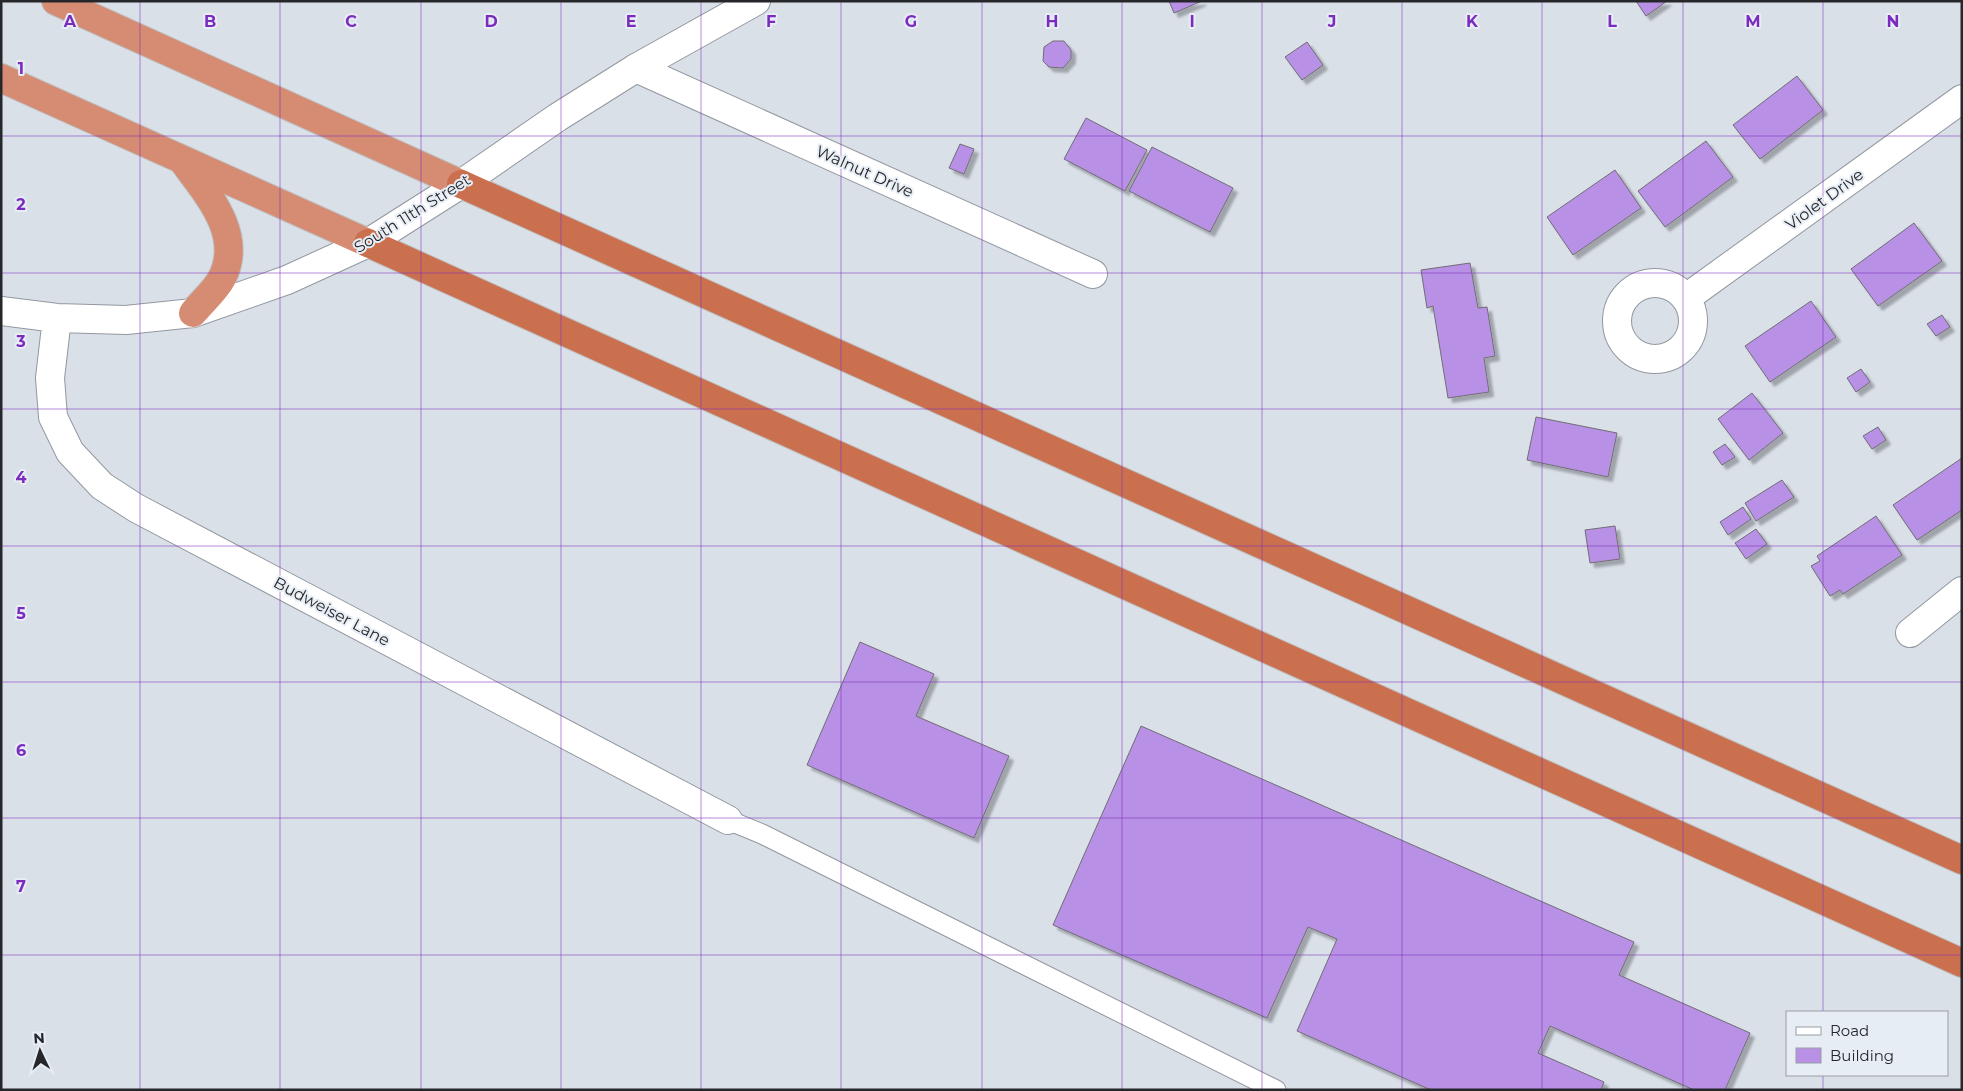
<svg xmlns="http://www.w3.org/2000/svg" width="1963" height="1091" font-family="Montserrat,sans-serif">
<style>
.building{fill:#b890e5;stroke:#706d75;filter:url(#shadow)}
.lines{fill:none;stroke-linecap:round;stroke-linejoin:round}
.service-casing{stroke:#9398a0;stroke-width:21}
.minor-casing{stroke:#9398a0;stroke-width:30}
.tertiary-casing{stroke:#9398a0;stroke-width:30}
.trunk-casing{stroke:#bebebf;stroke-width:30}
.motorway-casing{stroke:#bebebf;stroke-width:30}
.service{stroke:#fff;stroke-width:19}
.minor{stroke:#fff;stroke-width:28}
.tertiary{stroke:#fff;stroke-width:28}
.trunk{stroke:#d68c72;stroke-width:28}
.motorway{stroke:#cb704e;stroke-width:28}
.grid{fill:none;stroke:#7b2cbf;stroke-width:1;stroke-opacity:0.55}
.labels{text-anchor:middle;stroke-width:4;stroke-linejoin:round;paint-order:stroke}
.street-label{font-size:16px;fill:#25272a;stroke:#e7edf5}
.grid-label{font-size:16px;text-anchor:middle;font-weight:bold;fill:#7b2cbf;stroke:#e7edf5;stroke-width:4;stroke-linejoin:round;paint-order:stroke}
</style>
<defs>
<filter id="shadow"><feDropShadow dx="4.5" dy="4.5" stdDeviation="1" flood-color="#0004"/></filter>
</defs>
<rect width="100%" height="100%" fill="#dae0e8"/>
<!-- building -->
<path class="building" d="M1169 1H1202L1174 13Z
M1636 1H1667L1646 16Z
M1053 41H1064L1071 50V59L1063 68 1049 67 1043 61 1044 47Z
M1307 42 1323 65 1302 80 1285 57Z
M1797 76 1823 110 1760 159 1733 125Z
M1086 118 1147 150 1125 191 1064 159Z
M1706 141 1733 177 1665 227 1638 191Z
M960 144 974 149 964 174 949 168Z
M1152 147 1233 188 1210 232 1129 191Z
M1615 170 1641 208 1573 255 1547 217Z
M1914 223 1942 261 1878 306 1851 269Z
M1470 263 1478 308 1487 307 1495 356 1484 358 1489 392 1448 398 1433 306 1427 308 1421 270Z
M1811 301 1836 337 1770 382 1745 346Z
M1942 315 1950 327 1936 336 1927 324Z
M1861 369 1870 382 1856 392 1847 378Z
M1752 393 1783 433 1749 460 1718 419Z
M1536 417 1617 433 1608 477 1527 460Z
M1878 427 1886 440 1872 449 1863 436Z
M1725 444 1735 457 1722 465 1713 452Z
M1962 458V510L1917 540 1893 505Z
M1782 480 1794 497 1756 521 1745 503Z
M1743 507 1751 519 1728 535 1720 522Z
M1876 516 1902 555 1843 594 1840 590 1830 596 1811 566 1820 561 1817 556Z
M1615 526 1620 559 1590 563 1585 530Z
M1756 529 1767 544 1746 559 1735 543Z
M860 642 934 674 916 716 1009 756 974 838 807 765Z
M1141 726 1634 942 1619 975 1750 1033 1725 1090H1694L1550 1026 1538 1053 1604 1082 1601 1090H1431L1297 1031 1337 939 1308 927 1267 1018 1053 925Z"/>
<g class="lines">
<defs>
<path id="service" d="M728 820 762 834 1276 1090"/>
<path id="minor" d="M636 68 1093 274
M1617 321a38 38 0 1 1 76 0a38 38 0 1 1-76 0Z
M1686 298 1962 99
M1 311 57 318 126 320 193 313 287 280 368 243
M57 318 50 378 53 417 70 452 102 486 136 508 728 820
M1910 633 1962 591"/>
<path id="tertiary" d="M368 243 461 184 558 117 636 68 756 1"/>
<path id="trunk" d="M56 1 461 184
M1 78 368 243
M183 161C207 194 244 234 222 278 216 290 202 302 193 313"/>
<path id="motorway" d="M461 184 1962 860
M368 243 1962 963"/>
</defs>
<!-- service casing -->
<use href="#service" class="service-casing"/>
<!-- minor casing -->
<use href="#minor" class="minor-casing"/>
<!-- tertiary casing -->
<use href="#tertiary" class="tertiary-casing"/>
<!-- trunk casing -->
<use href="#trunk" class="trunk-casing"/>
<!-- motorway casing -->
<use href="#motorway" class="motorway-casing"/>
<!-- service -->
<use href="#service" class="service"/>
<!-- minor -->
<use href="#minor" class="minor"/>
<!-- tertiary -->
<use href="#tertiary" class="tertiary"/>
<!-- trunk -->
<use href="#trunk" class="trunk"/>
<!-- motorway -->
<use href="#motorway" class="motorway"/>
</g>
<!-- grid -->
<path class="grid" d="M140 1V1090M280 1V1090M421 1V1090M561 1V1090M701 1V1090M841 1V1090M982 1V1090M1122 1V1090M1262 1V1090M1402 1V1090M1542 1V1090M1683 1V1090M1823 1V1012M1 136H1962M1 273H1962M1 409H1962M1 546H1962M1 682H1962M1 818H1962M1 955H1962M1823 1075V1090"/>
<g class="labels">
<!-- street labels -->
<g class="street-label">
<text transform="translate(865 171) rotate(24)" y="6">Walnut Drive</text>
<text transform="translate(1824 199) rotate(-36)" y="6">Violet Drive</text>
<text transform="translate(412 213) rotate(-32)" y="6">South 11th Street</text>
<text transform="translate(332 611) rotate(28)" y="6">Budweiser Lane</text>
</g>
</g>
<g class="grid-label">
<text x="70" y="27">A</text>
<text x="210" y="27">B</text>
<text x="351" y="27">C</text>
<text x="491" y="27">D</text>
<text x="631" y="27">E</text>
<text x="771" y="27">F</text>
<text x="911" y="27">G</text>
<text x="1052" y="27">H</text>
<text x="1192" y="27">I</text>
<text x="1332" y="27">J</text>
<text x="1472" y="27">K</text>
<text x="1612" y="27">L</text>
<text x="1753" y="27">M</text>
<text x="1893" y="27">N</text>
<text x="21" y="74">1</text>
<text x="21" y="210">2</text>
<text x="21" y="347">3</text>
<text x="21" y="483">4</text>
<text x="21" y="619">5</text>
<text x="21" y="756">6</text>
<text x="21" y="892">7</text>
</g>
<!-- border -->
<rect width="1963" height="1091" fill="none" stroke="#25272a" stroke-width="5"/>
<!-- legend -->
<rect x="1786" y="1011" width="162" height="65" fill="#e7edf5" stroke="#999ea4"/>
<rect x="1796" y="1027" width="25" height="8" fill="#ffffff" stroke="#999ea4"/>
<text x="1830" y="1036" font-size="15" fill="#25272a">Road</text>
<rect x="1796" y="1048" width="25" height="15" fill="#b890e5" stroke="#999ea4"/>
<text x="1830" y="1061" font-size="15" fill="#25272a">Building</text>
<!-- north arrow -->
<g transform="translate(40 1051) rotate(356)" stroke="#e7edf5" stroke-width="4" paint-order="stroke">
<path d="M0-4L9 19L0 12L-9 19Z" fill="#25272a"/>
<text y="-8" font-size="14" font-weight="bold" text-anchor="middle" fill="#25272a">N</text>
</g>
</svg>
